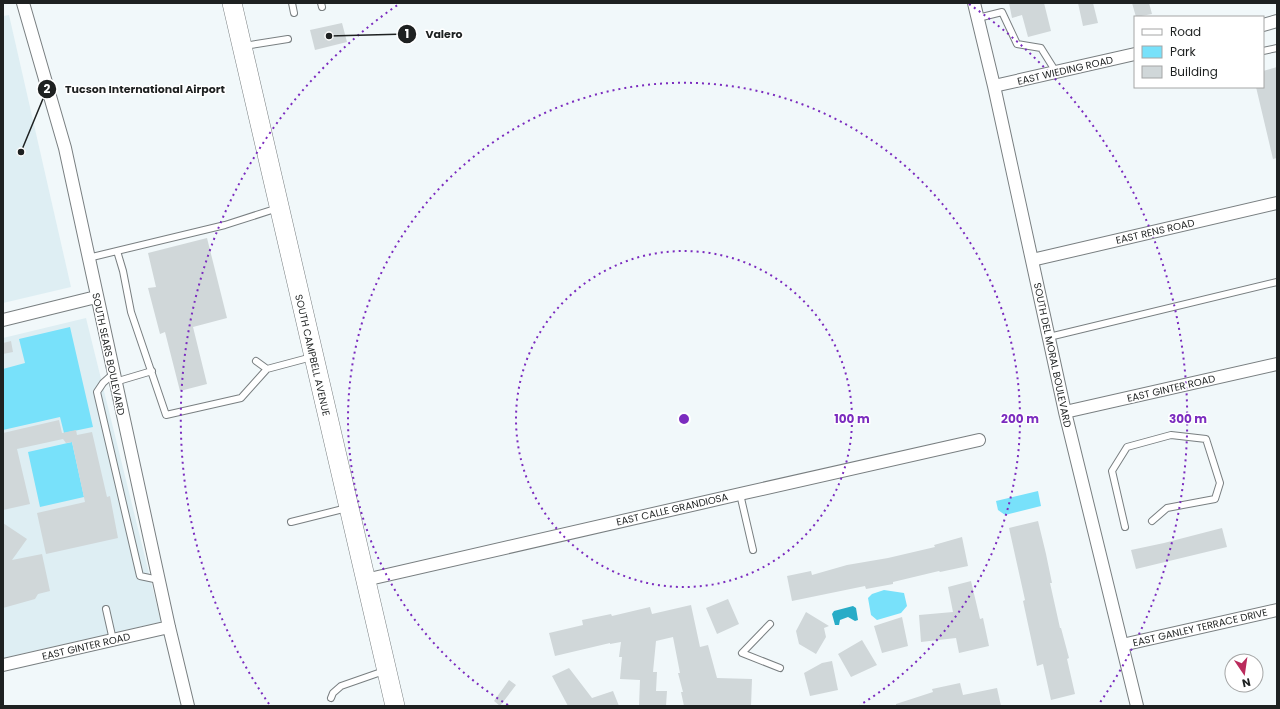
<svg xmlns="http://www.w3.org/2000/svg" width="1280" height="709" font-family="Poppins,sans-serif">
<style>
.built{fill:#deeef3}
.green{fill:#78e1fa}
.water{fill:#28acc7}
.building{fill:#d0d7d9}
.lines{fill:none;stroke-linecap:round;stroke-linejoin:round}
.service-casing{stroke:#797f81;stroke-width:8}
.minor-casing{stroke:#797f81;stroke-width:14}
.primary-casing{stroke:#797f81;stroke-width:20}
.service{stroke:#fff;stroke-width:6}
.minor{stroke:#fff;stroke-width:12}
.primary{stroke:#fff;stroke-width:19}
.ring{fill:none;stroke:#7b2cbf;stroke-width:2;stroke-dasharray:2 4}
.labels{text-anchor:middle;stroke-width:3;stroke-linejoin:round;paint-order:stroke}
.street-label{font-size:10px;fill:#1e2121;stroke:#fff}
.centre{fill:#7b2cbf;stroke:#fff;stroke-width:2}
.ring-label{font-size:12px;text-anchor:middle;font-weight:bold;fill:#7b2cbf;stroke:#fff;stroke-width:3;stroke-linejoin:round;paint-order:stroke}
.leader{fill:none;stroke:#1e2121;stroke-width:1.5}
.callout-dot{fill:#1e2121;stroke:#fff;stroke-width:1.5}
.mark-label{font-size:12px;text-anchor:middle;font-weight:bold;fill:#fff}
.callout-label{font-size:11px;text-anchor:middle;font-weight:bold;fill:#1e2121;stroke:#fff;stroke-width:3;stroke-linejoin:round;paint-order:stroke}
</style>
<rect width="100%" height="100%" fill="#f1f8fa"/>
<!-- built -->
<path class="built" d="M9 15 71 287 3 303V16Z
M86 318 161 622 3 658V338Z"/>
<!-- green -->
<path class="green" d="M70 327 93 427 64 433 60 417 3 430V369L25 363 19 339Z
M72 442 84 497 40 507 28 452Z
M1038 491 1041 506 1005 515 998 510 996 501Z
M884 590 904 593 907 606 901 613 877 620 871 615 868 598 872 594Z"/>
<!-- water -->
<path class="water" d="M853 606 856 608 858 620 855 621 848 617 840 620 839 625H835L832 614 834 611Z"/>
<!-- building -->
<path class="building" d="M1009 3H1044L1051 31 1028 37 1022 15 1012 18Z
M1078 3H1093L1098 23 1083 26Z
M1132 3H1149L1152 14 1136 17Z
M342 23 347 42 315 50 310 30Z
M1277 67V158L1273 159 1256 87H1263V71Z
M207 238 227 318 193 327 207 384 180 391 165 332 160 334 148 288 156 287 148 253Z
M11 341 13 352 3 354V343Z
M59 420 62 433 76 430 77 435 92 432 107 497 110 496 118 538 46 554 37 513 85 502 72 442 66 443 63 439 17 449 30 504 3 510V433Z
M1038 521 1046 554 1052 583H1050L1060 628H1061L1069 658 1067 659 1075 694 1051 700 1043 664 1037 666 1023 601 1025 600 1009 528Z
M3 523 27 539 12 560 42 554 50 591 38 594 35 599 3 608Z
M1222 528 1227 547 1136 569 1131 550 1164 543Z
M962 537 968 566 940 572 939 571 893 582V584L866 589 865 586 792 601 787 576 811 571 812 575 847 565 888 558 935 547 934 545Z
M971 581 980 619 983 618 989 646 959 653 956 638 921 642 919 615 953 612 948 587Z
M728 599 739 624 717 634 706 608Z
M691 605 700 647 708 645 717 678 752 679 751 706H684L681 692H683L678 673H680L673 637 656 641 653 672H657L656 691H667L666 706H639L640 680 620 679 622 657H619L621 642 610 644V643L555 656 549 633 583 625 582 620 611 614 612 616 650 607 652 614Z
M806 612 829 626 824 628 826 637 816 654 799 644 796 631Z
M902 617 908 646 882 653 874 626Z
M862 640 877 665 851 677 838 654Z
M832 661 838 690 810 696 804 673 822 663Z
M569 668 592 698 613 691 619 706H568L552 676Z
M509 680 516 685 500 706 494 701Z
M960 683 963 695 997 688 1001 706H896V704L933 692 932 689Z"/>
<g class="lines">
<defs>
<path id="service" d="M292 3 294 13
M321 3 322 7
M978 18 1002 12 1017 44 1041 48 1056 72
M244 46 288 39
M1263 51 1277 48
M117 251 123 271 131 312 166 415 241 398 267 369
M88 258 225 225 278 208
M1049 337 1277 282
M256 361 267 369 312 357
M113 374 103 383 97 392 140 576 159 580
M115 382 152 371
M740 494 753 550
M291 522 347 508
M1125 527 1112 471 1127 447 1171 435 1206 439 1220 483 1215 499 1167 508 1152 521
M106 609 113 640
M770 624 742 653 780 668
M331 698 333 693 341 686 384 671"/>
<path id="minor" d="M23 3 65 148 169 627 188 706
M974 3 994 86 1065 412 1137 706
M1263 25 1277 21
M994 86 1135 54
M1032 260 1277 203
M3 320 96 297
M1065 412 1277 364
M365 580 740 494 979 440
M1122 645 1277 610
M3 665 169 627"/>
<path id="primary" d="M232 3 395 706"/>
</defs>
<!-- service casing -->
<use href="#service" class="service-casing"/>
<!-- minor casing -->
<use href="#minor" class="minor-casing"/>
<!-- primary casing -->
<use href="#primary" class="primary-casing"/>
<!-- service -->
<use href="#service" class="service"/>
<!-- minor -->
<use href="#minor" class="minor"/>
<!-- primary -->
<use href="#primary" class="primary"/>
</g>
<!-- distance rings -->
<g class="ring">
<circle cx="684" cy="419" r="168"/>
<path d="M508 705A336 336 0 1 1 860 705"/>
<path d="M269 704A504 504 0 0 1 399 4M969 4A504 504 0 0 1 1099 704"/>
</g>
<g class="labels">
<!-- street labels -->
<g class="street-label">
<text transform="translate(1065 70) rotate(-13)" y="4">EAST WIEDING ROAD</text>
<text transform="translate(1155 231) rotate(-13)" y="4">EAST RENS ROAD</text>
<text transform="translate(109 354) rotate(78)" y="4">SOUTH SEARS BOULEVARD</text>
<text transform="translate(313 355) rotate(77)" y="4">SOUTH CAMPBELL AVENUE</text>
<text transform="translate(1053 355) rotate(78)" y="4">SOUTH DEL MORAL BOULEVARD</text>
<text transform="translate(1171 388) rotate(-13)" y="4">EAST GINTER ROAD</text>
<text transform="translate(672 509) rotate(-13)" y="4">EAST CALLE GRANDIOSA</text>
<text transform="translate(1200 627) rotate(-13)" y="4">EAST GANLEY TERRACE DRIVE</text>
<text transform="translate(86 646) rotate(-13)" y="4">EAST GINTER ROAD</text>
</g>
</g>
<circle cx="684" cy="419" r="6" class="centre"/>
<g class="ring-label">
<text x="852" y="423">100 m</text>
<text x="1020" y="423">200 m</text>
<text x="1188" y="423">300 m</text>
</g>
<!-- callouts -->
<path class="leader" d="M329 36L407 34M21 152L47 89"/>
<g class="callout-dot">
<circle cx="329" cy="36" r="4"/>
<circle cx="21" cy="152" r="4"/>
<circle cx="407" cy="34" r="10"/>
<circle cx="47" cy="89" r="10"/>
</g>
<g class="mark-label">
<text x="407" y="38">1</text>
<text x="47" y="93">2</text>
</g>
<g class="callout-label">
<text x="444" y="38">Valero</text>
<text x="145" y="93">Tucson International Airport</text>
</g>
<!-- border -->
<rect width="1280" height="709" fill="none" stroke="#1e2121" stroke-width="8"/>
<!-- legend -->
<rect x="1134" y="16" width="130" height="72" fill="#ffffff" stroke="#a5a6a6"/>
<rect x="1142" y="29" width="20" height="6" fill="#ffffff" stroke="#a5a6a6"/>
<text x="1170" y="36" font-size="12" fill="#1e2121">Road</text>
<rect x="1142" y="46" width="20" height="12" fill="#78e1fa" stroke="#a5a6a6"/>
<text x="1170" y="56" font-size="12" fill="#1e2121">Park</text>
<rect x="1142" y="66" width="20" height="12" fill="#d0d7d9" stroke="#a5a6a6"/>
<text x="1170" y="76" font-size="12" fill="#1e2121">Building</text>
<!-- north arrow -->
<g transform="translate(1244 673) rotate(167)"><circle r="19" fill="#ffffff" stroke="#a5a6a6"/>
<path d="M0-3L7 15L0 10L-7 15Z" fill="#ba2b5c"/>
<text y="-6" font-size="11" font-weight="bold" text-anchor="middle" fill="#1e2121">N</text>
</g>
</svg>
